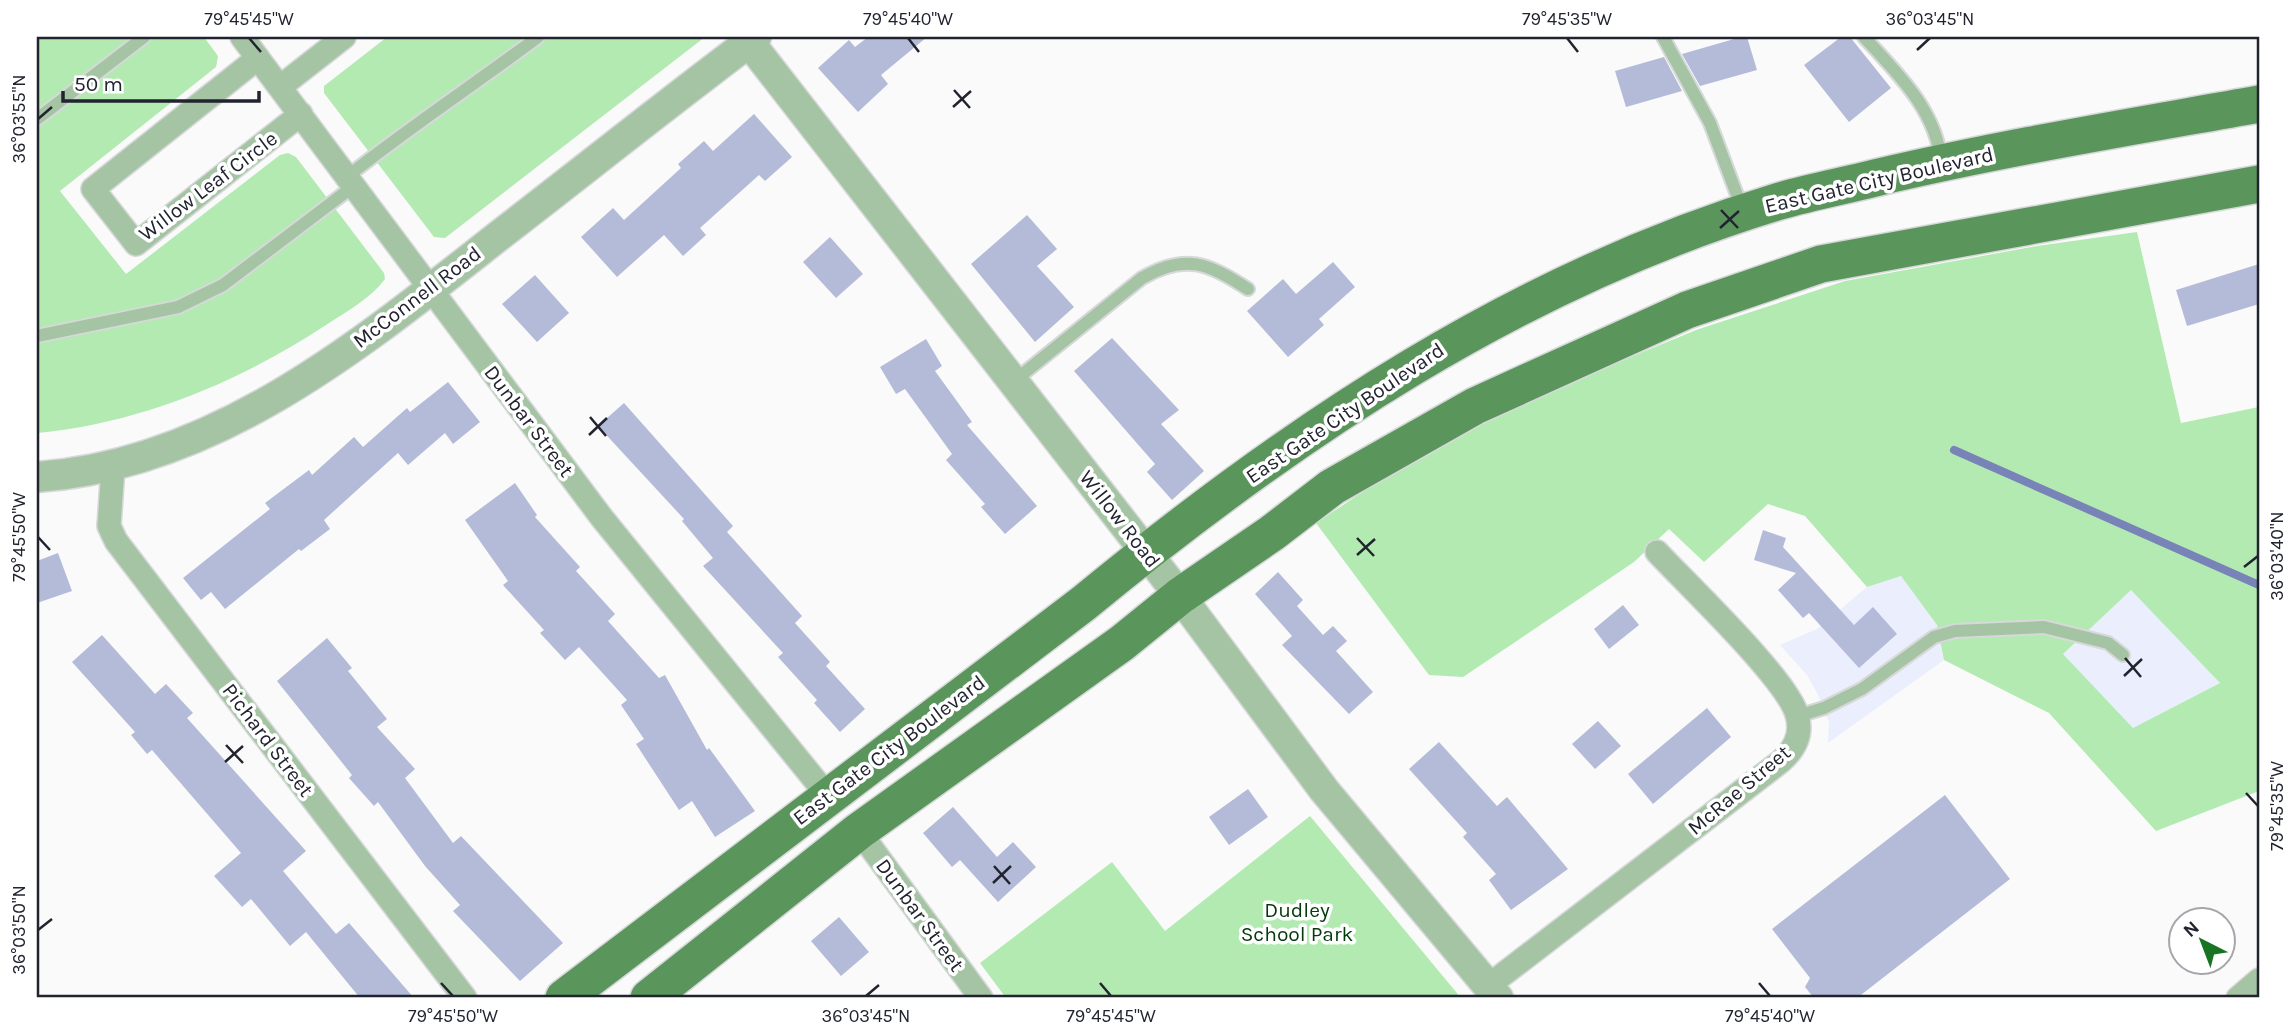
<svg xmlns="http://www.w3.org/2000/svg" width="2296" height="1035" font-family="Karla,sans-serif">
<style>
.built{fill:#eaeefd}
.green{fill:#b2eab2;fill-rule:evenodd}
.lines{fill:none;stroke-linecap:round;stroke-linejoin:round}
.stream{stroke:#7883b7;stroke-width:8}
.building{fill:#b4bbd8}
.service-casing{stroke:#d7d8da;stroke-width:16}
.minor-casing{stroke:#d7d8da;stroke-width:26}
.tertiary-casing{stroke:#d7d8da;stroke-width:33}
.primary-casing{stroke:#d7d8da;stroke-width:40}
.service{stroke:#a5c4a4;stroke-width:12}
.minor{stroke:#a5c4a4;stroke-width:23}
.tertiary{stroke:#a5c4a4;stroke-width:30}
.primary{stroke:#5a965b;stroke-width:37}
.ticks{fill:none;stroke:#21242f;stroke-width:2.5}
.labels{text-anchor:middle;stroke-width:7;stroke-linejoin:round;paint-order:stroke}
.street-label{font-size:21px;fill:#21242f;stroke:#fff}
.park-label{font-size:21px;fill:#043b0c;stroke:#fff}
.neatline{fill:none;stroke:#21242f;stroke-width:2.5}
.ticks-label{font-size:18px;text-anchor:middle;fill:#21242f}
</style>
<rect width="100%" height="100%" fill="#fafafa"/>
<!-- built -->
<path class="built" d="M1901 576 1937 625 1944 660 1828 743 1829 722 1817 693 1807 675 1780 645 1817 629 1867 587Z
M2131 589 2220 683 2133 728 2063 654Z"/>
<!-- green -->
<path class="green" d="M37 37H204L218 56 216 67 60 191 126 274 280 155 288 153 296 157 384 273 385 279C371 298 346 312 326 325 239 382 141 423 37 433Z
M387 37H705L445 238 434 237 324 93V86Z
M2137 232 2181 423 2259 407V791L2156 831 2049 713 1944 660 1937 625 1901 576 1867 587 1805 516 1768 504 1704 562 1669 529 1634 562 1463 677 1429 675 1316 523 1411 460 1523 402 1696 330 1845 281 2037 246ZM2131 590 2220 683 2133 728 2063 654Z
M1310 816 1461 998H1006L980 963 1112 862 1165 931Z"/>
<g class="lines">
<!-- stream -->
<path class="stream" d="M1954 450 2259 585"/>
</g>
<!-- building -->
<path class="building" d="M868 37H927L881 75 888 84 858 112 818 68 849 40 855 47Z
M1741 37H1747L1757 70 1700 86 1682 54Z
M1841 37H1850L1891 88 1849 122 1804 65Z
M1664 57 1682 91 1626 107 1615 71Z
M754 114 792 157 765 181 759 175 700 228 706 235 683 256 664 235 617 277 581 237 613 208 624 220 681 168 678 164 704 141 713 151Z
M1027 215 1057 249 1037 266 1074 307 1035 342 971 264Z
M830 237 863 274 836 298 803 262Z
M1333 262 1355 287 1319 319 1324 325 1288 357 1247 311 1283 279 1296 294Z
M2259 264V304L2187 326 2176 290Z
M535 275 569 313 537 342 502 304Z
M1112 338 1179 410 1161 424 1204 471 1172 500 1147 472 1155 464 1074 371Z
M926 339 942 366 935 371 972 422 967 425 1037 506 1005 534 981 507 985 504 946 460 952 454 905 389 896 394 880 367Z
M448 382 480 422 453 444 445 433 408 465 398 453 324 520 330 529 301 551 299 549 225 609 211 592 201 600 183 578 270 509 265 503 309 470 312 475 354 437 363 447 407 408 410 412Z
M624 403 733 526 727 532 802 616 795 623 830 662 826 666 865 709 840 732 814 703 817 700 778 657 783 653 703 566 713 558 682 521 684 519 598 426Z
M515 483 537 515 535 517 580 567 576 571 615 614 608 621 659 678 665 675 707 750 709 748 755 811 715 837 692 801 679 810 636 744 644 739 621 705 627 700 579 647 565 660 540 633 544 630 503 585 508 581 465 520Z
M1763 530 1786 538 1783 547 1854 625 1873 607 1897 634 1859 668 1809 613 1803 618 1778 590 1796 573 1754 560Z
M58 553 72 591 37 603V561Z
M1278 572 1303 600 1297 606 1323 635 1333 626 1347 641 1336 651 1373 692 1349 714 1282 645 1292 636 1255 594Z
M1623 605 1639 625 1609 649 1594 629Z
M102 635 155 694 166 684 193 713 187 718 306 851 283 871 336 934 349 923 414 998H360L306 932 290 946 251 899 242 907 214 876 241 853 152 750 147 754 131 735 135 732 72 662Z
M327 638 352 668 348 671 387 719 377 727 415 769 405 778 453 843 461 836 563 943 520 981 453 911 460 905 425 866 378 802 374 806 349 778 352 775 277 681Z
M1707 708 1731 737 1653 804 1628 774Z
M1598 721 1621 746 1595 769 1572 744Z
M1439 742 1497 806 1507 797 1568 869 1511 910 1489 880 1496 874 1463 837 1467 833 1409 769Z
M1248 789 1268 817 1229 845 1209 817Z
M1945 795 2010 879 1857 998H1814L1805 987 1810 978 1772 929Z
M953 807 997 857 1013 842 1036 867 998 902 960 860 952 867 923 833Z
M839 917 869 952 841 976 811 941Z"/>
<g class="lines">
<defs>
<path id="service" d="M1663 37 1710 123 1743 211
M1864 37C1897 73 1937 111 1941 162
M37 119 144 37
M348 176C410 127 475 84 538 37
M37 336 178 307 223 285 355 185
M1014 381 1142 278C1185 253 1208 263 1248 289
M1798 716 1824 708 1862 689 1934 637 1955 631 2044 627 2108 643 2123 655"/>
<path id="minor" d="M242 37 602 518 828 796
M258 58 93 189 136 244 301 114
M280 87 344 37
M113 467 109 526 116 541 465 998
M859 831 981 998
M1488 986 1780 762C1794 750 1803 735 1797 715 1788 680 1687 584 1657 552
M2238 998 2259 980"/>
<path id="tertiary" d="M749 42 1180 596 1324 790 1498 998
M37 477C215 465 361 344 496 238 583 171 669 102 756 37"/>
<path id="primary" d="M564 998 1084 603C1293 431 1518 280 1780 201 1811 192 1843 186 1875 178 2002 148 2131 127 2259 104
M649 998 859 831 1122 643 1180 596 1272 533 1332 487 1475 406 1687 310 1821 264 2259 184"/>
</defs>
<!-- service casing -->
<use href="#service" class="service-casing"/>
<!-- minor casing -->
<use href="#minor" class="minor-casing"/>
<!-- tertiary casing -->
<use href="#tertiary" class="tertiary-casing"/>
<!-- primary casing -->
<use href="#primary" class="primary-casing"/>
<!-- service -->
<use href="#service" class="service"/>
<!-- minor -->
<use href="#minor" class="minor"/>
<!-- tertiary -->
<use href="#tertiary" class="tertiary"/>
<!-- primary -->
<use href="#primary" class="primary"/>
</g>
<!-- ticks -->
<path class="ticks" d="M249 38 261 52M908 38 919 52M1567 38 1578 52M1917 50 1930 38M954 90 970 108M953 107 971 91M38 119 52 107M1721 210 1738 228M1720 228 1739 211M590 417 606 436M589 435 607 418M38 537 50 550M1357 538 1374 556M1357 555 1375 539M2244 567 2258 556M2125 658 2141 677M2124 676 2142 659M226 745 243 763M225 762 243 746M2246 793 2258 806M994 866 1010 884M993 883 1011 866M38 930 52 919M441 983 453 996M1100 983 1111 996M1759 983 1770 996M866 996 879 985"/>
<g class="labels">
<!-- street labels -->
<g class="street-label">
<text transform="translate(1879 180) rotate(-13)" y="7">East Gate City Boulevard</text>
<text transform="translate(208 186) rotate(-37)" y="7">Willow Leaf Circle</text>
<text transform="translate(417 297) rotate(-37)" y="7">McConnell Road</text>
<text transform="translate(1345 413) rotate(-34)" y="7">East Gate City Boulevard</text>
<text transform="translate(529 421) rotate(53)" y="7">Dunbar Street</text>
<text transform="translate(1120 519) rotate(52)" y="7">Willow Road</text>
<text transform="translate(268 740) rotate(53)" y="7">Pichard Street</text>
<text transform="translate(889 750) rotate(-37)" y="7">East Gate City Boulevard</text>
<text transform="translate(1739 790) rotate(-40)" y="7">McRae Street</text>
<text transform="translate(920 915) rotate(54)" y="7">Dunbar Street</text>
</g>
<!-- park labels -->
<g class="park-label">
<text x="1297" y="917">Dudley<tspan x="1297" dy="24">School Park</tspan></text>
</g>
</g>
<!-- border -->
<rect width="2296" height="1035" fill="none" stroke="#ffffff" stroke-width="77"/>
<!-- north arrow -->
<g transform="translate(2202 941) rotate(318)"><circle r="33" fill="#ffffff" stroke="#a6a7ac" stroke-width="2"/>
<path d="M0-5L12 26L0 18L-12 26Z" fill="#177423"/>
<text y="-10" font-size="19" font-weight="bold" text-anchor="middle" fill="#21242f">N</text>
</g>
<!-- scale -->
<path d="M63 91v10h196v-10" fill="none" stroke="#21242f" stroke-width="3.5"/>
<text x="74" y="91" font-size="21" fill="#21242f" stroke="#ffffff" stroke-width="5" paint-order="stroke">50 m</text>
<rect x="38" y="38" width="2220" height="958" class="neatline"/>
<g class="ticks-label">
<text x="249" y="25">79°45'45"W</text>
<text x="908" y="25">79°45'40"W</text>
<text x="1567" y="25">79°45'35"W</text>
<text x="1930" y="25">36°03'45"N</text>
<text transform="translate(19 119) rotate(-90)" y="6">36°03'55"N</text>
<text transform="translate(19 537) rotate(-90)" y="6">79°45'50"W</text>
<text transform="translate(2277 556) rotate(-90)" y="6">36°03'40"N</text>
<text transform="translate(2277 806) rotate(-90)" y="6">79°45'35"W</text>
<text transform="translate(19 930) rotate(-90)" y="6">36°03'50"N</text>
<text x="453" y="1022">79°45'50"W</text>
<text x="866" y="1022">36°03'45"N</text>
<text x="1111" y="1022">79°45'45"W</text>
<text x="1770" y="1022">79°45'40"W</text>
</g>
</svg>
